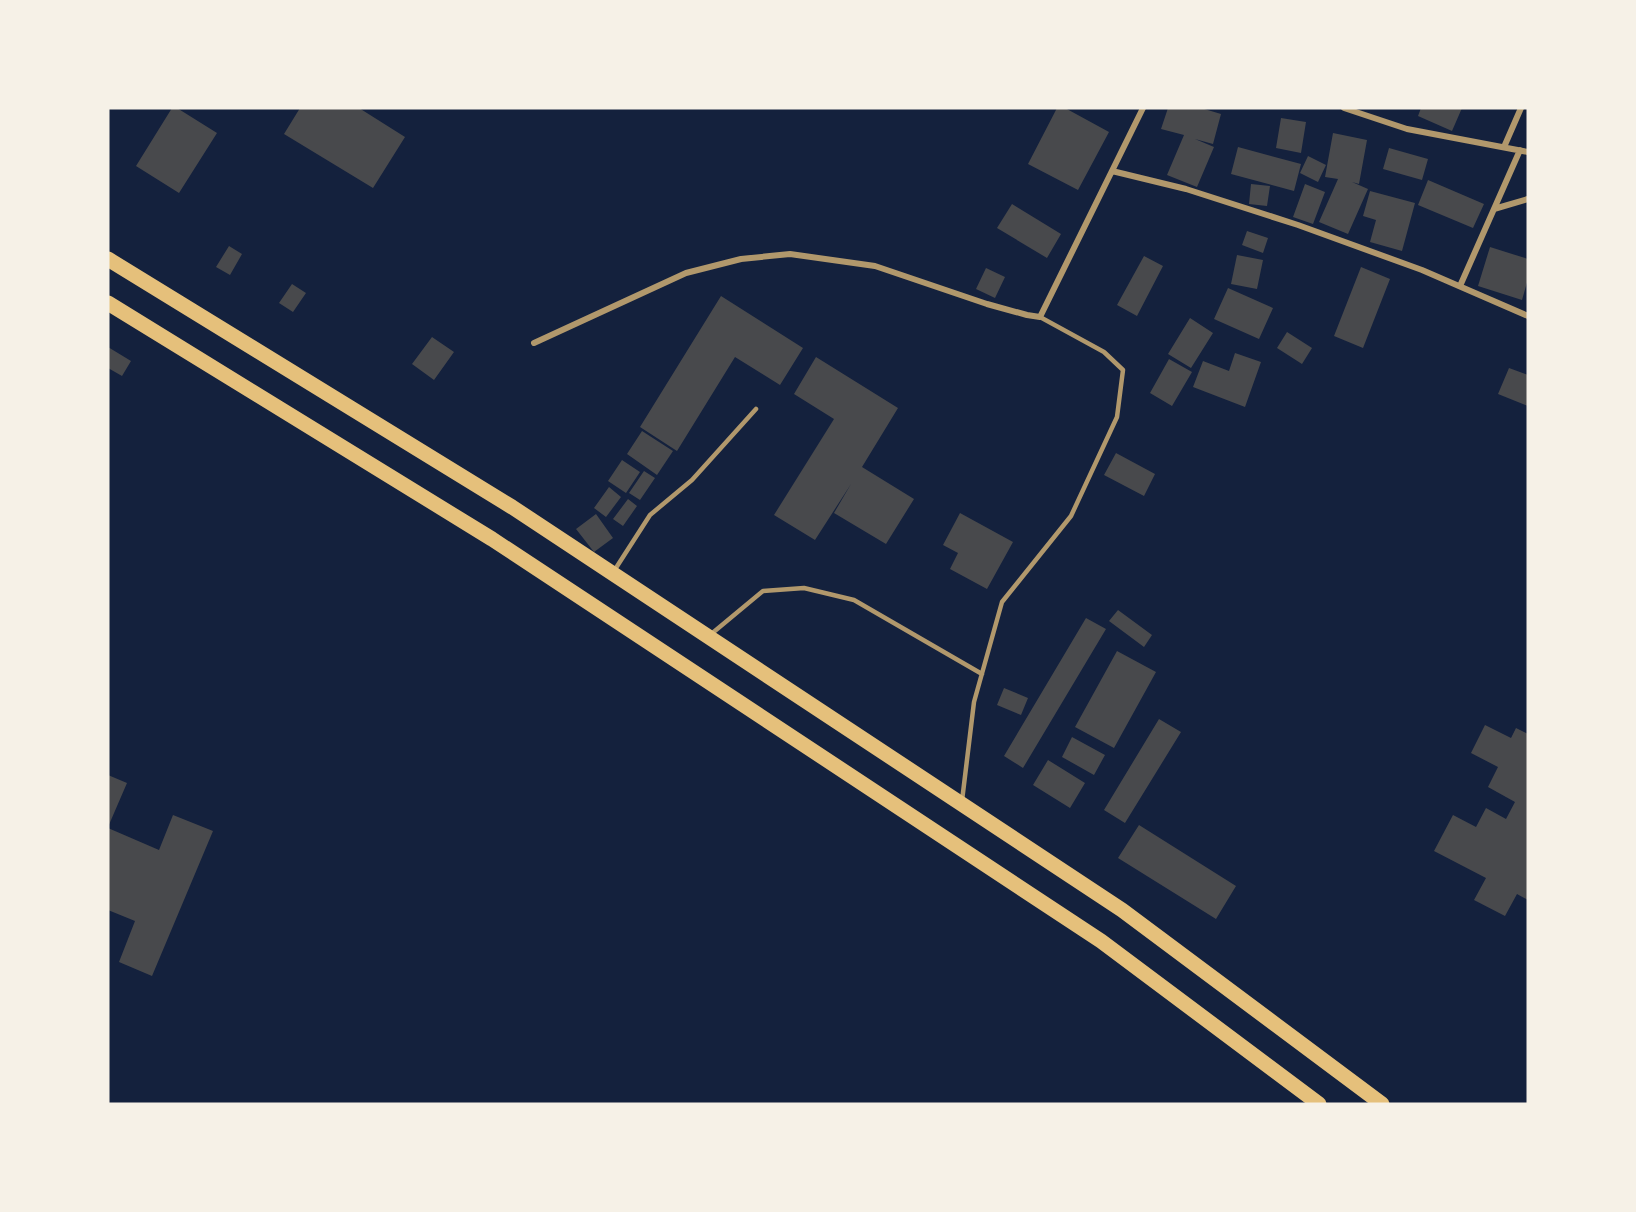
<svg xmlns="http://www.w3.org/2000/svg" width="1636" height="1212" font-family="'IBM Plex Serif',serif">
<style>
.building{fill:#48494c}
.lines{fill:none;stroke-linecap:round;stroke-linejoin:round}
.service{stroke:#b1986c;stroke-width:4.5}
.minor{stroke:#b1986c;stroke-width:6}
.primary{stroke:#e5c07b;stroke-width:15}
</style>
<rect width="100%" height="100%" fill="#14213d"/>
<!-- building -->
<path class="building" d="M172 108H177L217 133 179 193 136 166Z
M300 108H359L405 137 373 188 284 134Z
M1057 108H1065L1109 132 1078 190 1028 164Z
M1168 108H1201L1221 114 1213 144 1195 139 1214 147 1197 187 1167 175 1184 135 1161 129Z
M1421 108H1462L1452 131 1418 116Z
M1281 118 1306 122 1301 153 1276 148Z
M1333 133 1367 140 1359 184 1352 182 1368 189 1348 234 1319 222 1338 179 1325 177Z
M1238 147 1301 164 1294 191 1231 174Z
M1389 148 1428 159 1422 180 1383 169Z
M1308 156 1326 165 1318 182 1300 173Z
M1428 180 1484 204 1473 228 1418 205Z
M1251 184 1270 186 1267 206 1249 204Z
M1305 184 1325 192 1313 224 1293 217Z
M1370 191 1415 203 1402 251 1370 242 1376 220 1363 216Z
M1012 204 1061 234 1047 258 997 228Z
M1247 231 1268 238 1263 253 1242 245Z
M229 246 242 254 230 275 216 267Z
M1490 247 1528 259V279L1522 300 1478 286Z
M1237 255 1263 260 1257 289 1231 284Z
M1144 256 1163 266 1137 316 1117 305Z
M1361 267 1390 279 1363 348 1334 336Z
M986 268 1005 277 995 298 976 289Z
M292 284 306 293 293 312 279 303Z
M1228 288 1273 308 1259 339 1214 319Z
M721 296 803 348 780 385 735 357 677 451 640 427Z
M1190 318 1213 333 1191 368 1168 354Z
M1287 332 1312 348 1302 364 1277 348Z
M432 337 454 352 434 380 412 364Z
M108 347 131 361 122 376 108 368Z
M1235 353 1261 362 1245 407 1193 387 1203 361 1229 371Z
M816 357 898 408 862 467 914 499 886 544 834 513 851 484 815 540 774 515 834 419 794 394Z
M1169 359 1192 372 1172 406 1150 393Z
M1509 368 1528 375V406L1498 394Z
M642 431 673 451 657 475 627 454Z
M1116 453 1155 474 1144 496 1104 475Z
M622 460 640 472 626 493 608 481Z
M644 471 655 478 640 500 629 493Z
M609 487 621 497 606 517 594 508Z
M628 499 637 506 623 526 613 519Z
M960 513 1013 542 987 589 950 569 958 553 943 545Z
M596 514 613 538 594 552 576 529Z
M1118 610 1152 635 1144 647 1109 621Z
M1086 618 1106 629 1023 768 1004 756Z
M1117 651 1156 672 1114 748 1075 727Z
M1004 688 1028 698 1021 715 997 705Z
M1159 719 1181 732 1125 823 1104 810Z
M1485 725 1511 738 1516 728 1528 734V900L1517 894 1505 916 1474 900 1486 878 1434 851 1453 815 1476 827 1486 808 1506 819 1515 802 1488 787 1498 767 1471 753Z
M1072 737 1105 755 1094 775 1062 757Z
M1048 760 1085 783 1070 808 1033 785Z
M108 775 127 783 108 827Z
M173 815 213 831 152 976 119 962 135 921 108 910V828L159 850Z
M1139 825 1236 886 1216 919 1118 858Z"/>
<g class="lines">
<!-- service -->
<path class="service" d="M614 571 650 515 692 480 756 409
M710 635 763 591 804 588 854 600 982 674
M962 801 974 702 1002 602 1071 516 1117 417 1123 370 1104 352 1040 317"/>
<!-- minor -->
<path class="minor" d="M1344 108 1407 129 1528 152
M1504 147 1521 108
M1112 171 1186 189 1298 225 1422 270 1528 316
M1494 209 1528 199
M1460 286 1520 150
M534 343 686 273 741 259 790 254 875 266 987 304 1027 315 1040 317 1143 108"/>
<!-- primary -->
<path class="primary" d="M108 259 512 507 1122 910 1382 1104
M108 303 492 539 1101 941 1319 1104"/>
</g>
<!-- border -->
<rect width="1636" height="1212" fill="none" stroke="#f6f1e7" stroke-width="219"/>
</svg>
